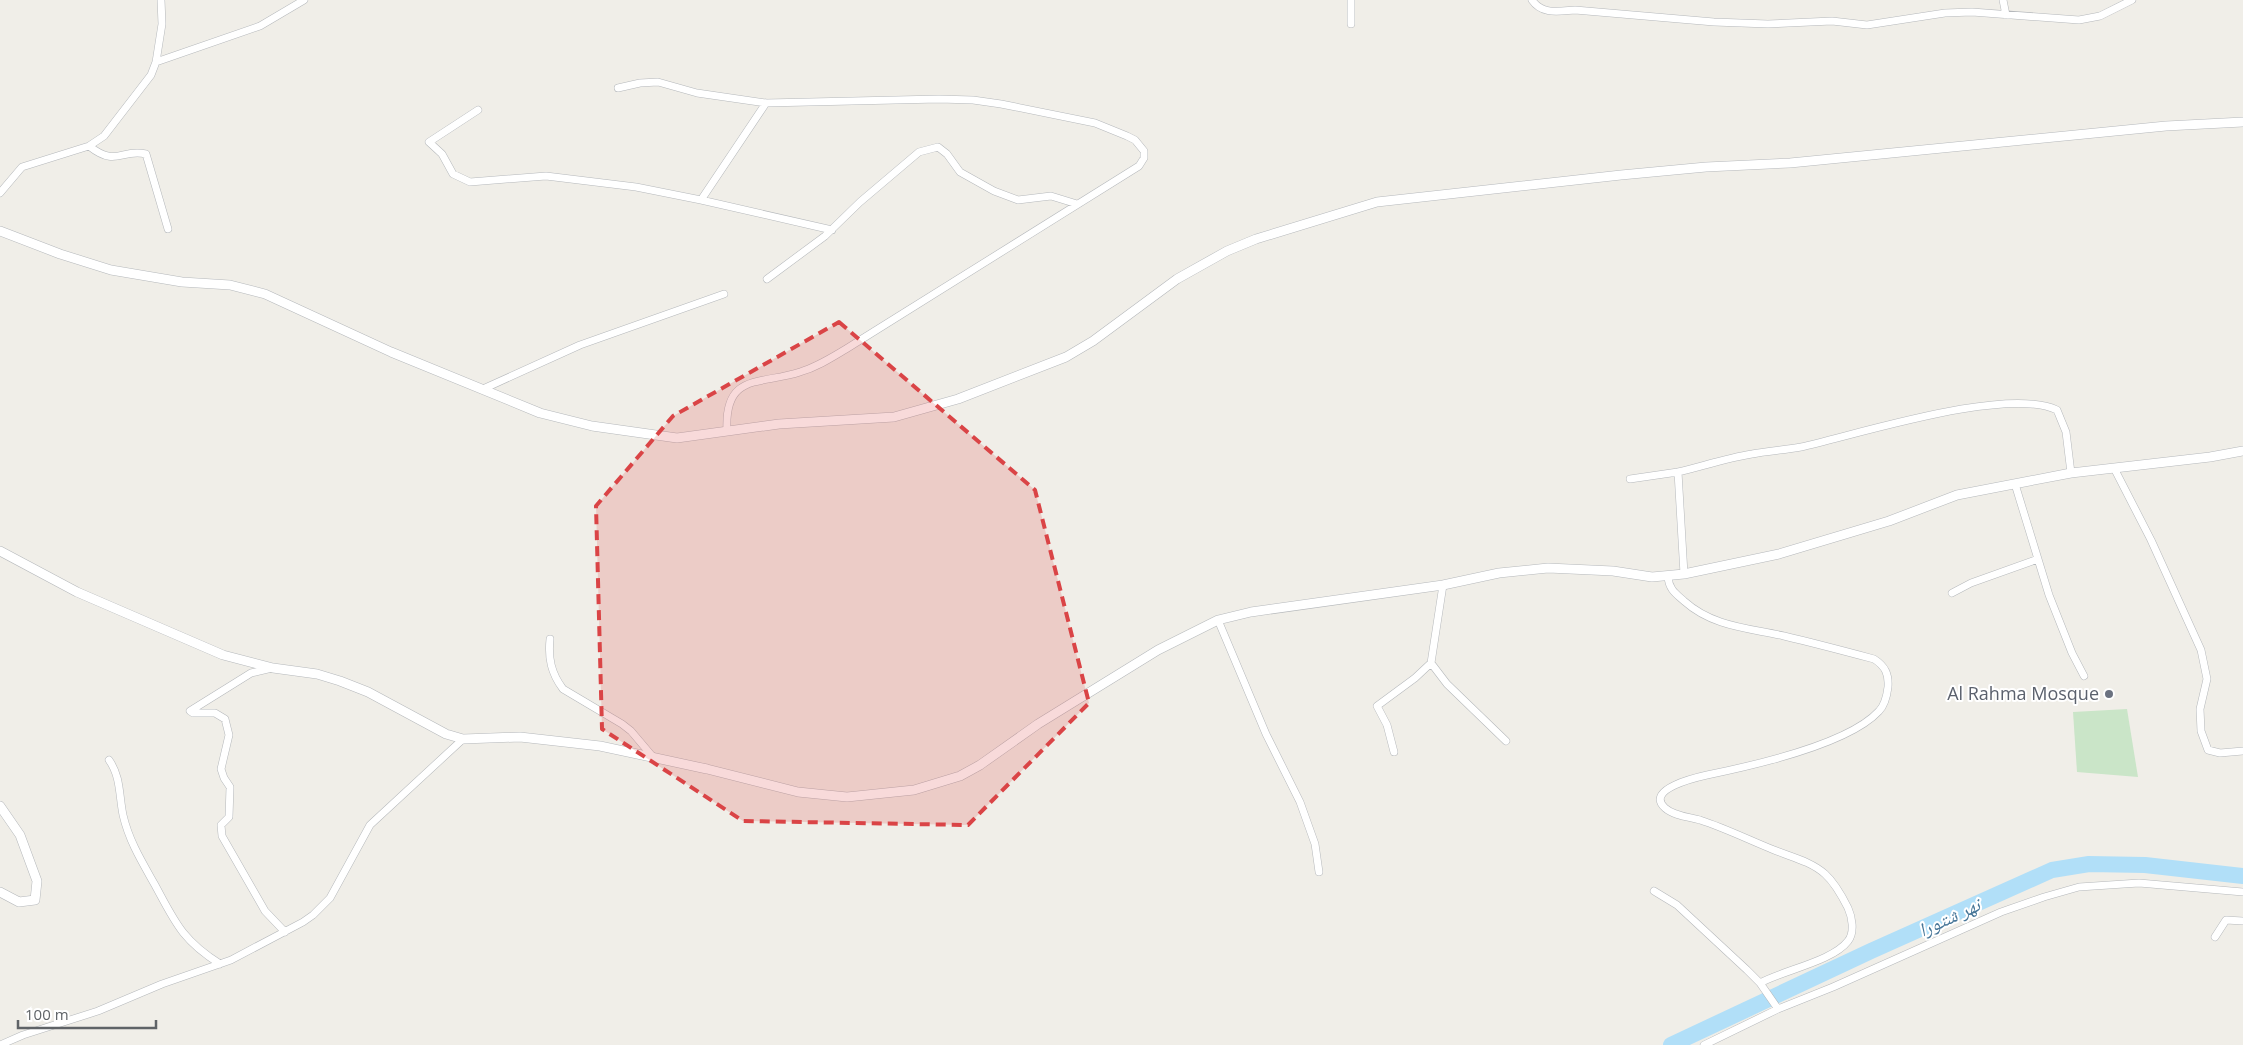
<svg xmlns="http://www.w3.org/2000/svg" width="2243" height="1045" font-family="'Open Sans','Noto Naskh Arabic',sans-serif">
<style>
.green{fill:#cae5c8}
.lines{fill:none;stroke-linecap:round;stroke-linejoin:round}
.river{stroke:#b1dff8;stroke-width:16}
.minor-casing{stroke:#b5b8bb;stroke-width:8}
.tertiary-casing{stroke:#b5b8bb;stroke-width:10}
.minor{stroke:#fff;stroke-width:7}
.tertiary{stroke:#fff;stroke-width:9}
.marked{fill:#da4446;fill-opacity:0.2;stroke:#da4446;stroke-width:4;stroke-dasharray:10 6;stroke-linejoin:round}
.worship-dot{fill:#6b7280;stroke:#fff;stroke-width:2}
.labels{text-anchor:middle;stroke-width:4;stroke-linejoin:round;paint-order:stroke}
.worship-label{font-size:18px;fill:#5b616d;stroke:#fff;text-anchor:end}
.water-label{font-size:19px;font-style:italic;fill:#477698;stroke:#fff}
</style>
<rect width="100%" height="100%" fill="#f0eee8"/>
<!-- green -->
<path class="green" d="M2127 709 2138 777 2077 772 2073 712Z"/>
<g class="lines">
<!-- river -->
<path class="river" d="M1671 1045 1871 951 2052 870 2089 864 2145 865 2243 876"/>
<defs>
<path id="minor" d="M1532 0C1542 15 1559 11 1575 10L1714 22 1768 24 1832 21 1867 25 1945 13 1972 12 2079 20 2100 16 2132 0
M2003 0 2006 15
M1351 24V0
M156 62 260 26 304 0
M618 88 640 83 658 82 697 93 766 103 939 99 973 100 1001 104 1095 123 1127 136 1135 140 1144 151V158L1139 166 846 349C831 358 817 367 800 372 761 385 724 372 727 431
M478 110 429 142 442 154 453 174 470 182 546 176 636 187 701 200 766 103
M89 146C117 168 121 148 146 154L168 229
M0 193 22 167 89 146 104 136 151 75 156 62 162 24 161 0
M701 200 832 230
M767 279 825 236 860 202 919 152 938 147 947 154 960 172 994 191 1018 200 1051 196 1077 204
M483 389 580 345 724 294
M2114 468 2151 540 2201 650 2207 679 2200 709 2201 731 2208 750 2220 753 2243 751
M1678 472C1703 466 1727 458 1752 454 1768 451 1785 450 1801 447 1859 434 2007 386 2057 410L2066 432 2071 473
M1630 479 1678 472 1684 574
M2015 484 2049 595 2072 653 2084 676
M1668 577C1669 589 1675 593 1684 601 1713 627 1749 628 1784 636 1814 643 1844 651 1874 659 1885 666 1889 674 1888 687 1887 695 1885 705 1879 711 1848 745 1751 766 1707 775 1698 777 1644 789 1665 808 1674 816 1689 817 1700 820 1725 828 1749 840 1774 850 1791 857 1810 861 1825 874 1835 883 1842 896 1848 908 1852 917 1855 932 1848 941 1833 961 1784 970 1760 983
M1443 585 1431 663 1447 684 1506 741
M1952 593 1971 583 2038 559
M1218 620 1266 734 1300 802 1315 844 1319 872
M550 639C548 658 551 673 563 689L622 724 631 731 653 757
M272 668 251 673 190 711 193 713H215L225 719 229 735 221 769 224 778 230 787 229 817 221 825 222 836 265 911 285 932
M1394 752 1387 725 1377 706 1415 678 1431 663
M109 760C121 777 119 796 123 815 129 841 142 862 155 885 175 922 182 940 220 964
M1654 891 1677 905 1747 970 1760 983 1778 1009
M2215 937 2226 920 2243 921
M0 1045 23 1035 98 1011 162 984 231 960 303 922 313 915 330 898 370 825 463 739
M1704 1045 1778 1009 1833 987 2001 912 2044 897 2079 887 2139 883 2243 892"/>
<path id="tertiary" d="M0 231 60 254 111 270 182 282 230 285 265 294 391 352 540 413 592 426 677 438 779 424 894 417 958 399 1066 357 1093 341 1177 279 1227 251 1256 239 1377 202 1621 175 1706 167 1790 163 2166 126 2243 122
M0 551 77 592 223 655 273 668 317 674 340 681 368 692 446 734 463 739 520 737 600 746 707 769 798 792 847 797 914 790 960 776 980 765 1038 724 1158 650 1218 620 1251 612 1443 585 1499 573 1548 568 1613 571 1652 577 1684 574 1779 554 1889 521 1957 495 2071 473 2210 457 2243 451
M0 806 20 835 37 881 35 900 19 902 0 892"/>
</defs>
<!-- minor casing -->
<use href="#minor" class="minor-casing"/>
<!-- tertiary casing -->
<use href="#tertiary" class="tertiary-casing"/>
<!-- minor -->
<use href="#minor" class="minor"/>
<!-- tertiary -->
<use href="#tertiary" class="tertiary"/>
</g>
<!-- marked area -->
<path class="marked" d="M839 322 1035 490 1089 703 968 825 743 821 602 729 596 506 673 416Z"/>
<!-- markers -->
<circle class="worship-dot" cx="2109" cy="694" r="5"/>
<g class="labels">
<!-- worship labels -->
<g class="worship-label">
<text x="2099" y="700">Al Rahma Mosque</text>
</g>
<!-- water labels -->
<g class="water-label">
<text transform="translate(1949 917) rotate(-25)" y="7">نهر شتورا</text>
</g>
</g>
<!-- scale -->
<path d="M18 1020v8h138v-8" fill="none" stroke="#5f6367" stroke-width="2.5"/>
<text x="25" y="1020" font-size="15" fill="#5f6367" stroke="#ffffff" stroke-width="4" paint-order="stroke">100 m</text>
</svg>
